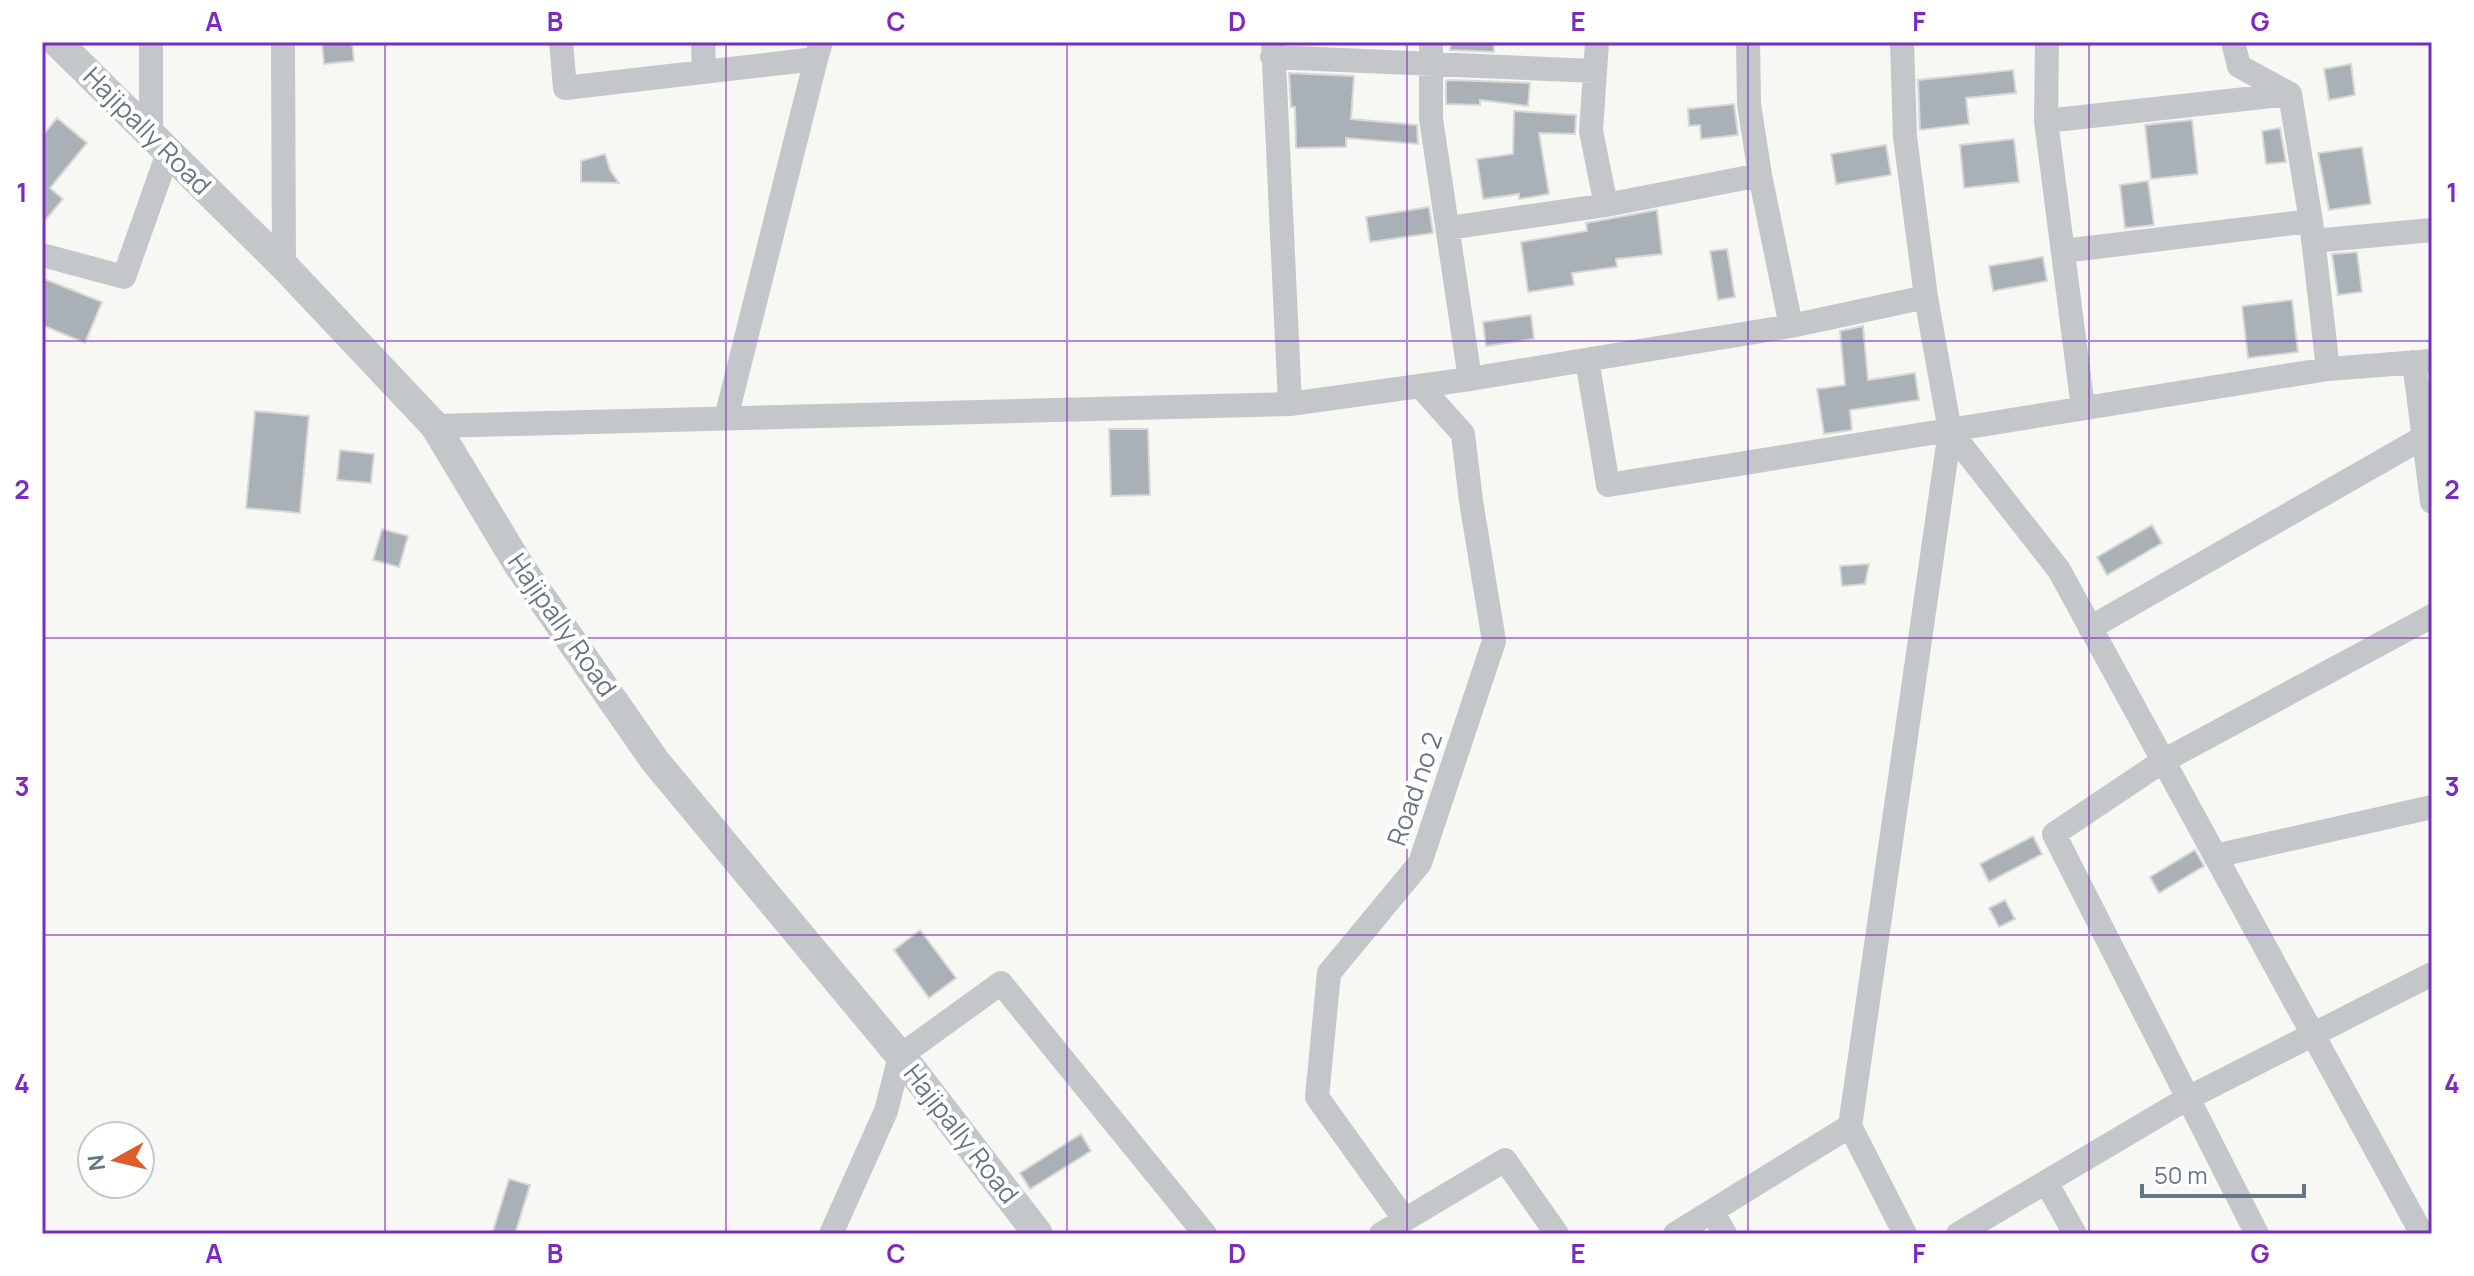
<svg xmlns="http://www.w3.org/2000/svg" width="2474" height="1276" font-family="Manrope,sans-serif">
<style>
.building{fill:#aab1b6;stroke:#d8d9d6;stroke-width:2}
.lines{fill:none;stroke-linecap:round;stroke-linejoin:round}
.minor{stroke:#c3c7ca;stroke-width:24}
.tertiary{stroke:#c3c7ca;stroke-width:30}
.grid{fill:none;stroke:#7b2cbf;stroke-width:2;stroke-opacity:0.55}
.labels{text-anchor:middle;stroke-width:8;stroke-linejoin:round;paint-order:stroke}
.street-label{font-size:26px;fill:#677684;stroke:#fff}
.neatline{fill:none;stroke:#7b2cbf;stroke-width:3}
.grid-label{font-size:26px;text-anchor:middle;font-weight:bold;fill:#7b2cbf}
</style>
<rect width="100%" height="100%" fill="#f7f7f4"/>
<!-- building -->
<path class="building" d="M322 42H352L354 61 324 64Z
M1451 42H1494V52L1450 50Z
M2351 64 2355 95 2329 100 2324 69Z
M2013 70 2016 93 1966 98 1969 124 1920 130 1918 80Z
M1289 73 1354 76 1351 119 1417 125 1418 144 1346 138V147L1296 148 1295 107H1291Z
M1449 80 1530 83 1528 106 1480 100V105L1446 104V81Z
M1734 104 1738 135 1701 139 1700 125 1689 126 1688 109Z
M1514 111 1576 115 1575 134 1539 133 1549 194 1519 199V194L1483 199 1477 159 1513 154Z
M57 118 87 143 50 188 63 199 42 224V136Z
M2192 120 2198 174 2151 179 2145 125Z
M2280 128 2286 162 2266 164 2262 131Z
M2014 139 2019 182 1964 188 1960 145Z
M1886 145 1891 175 1836 184 1831 154Z
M2362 147 2371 204 2329 210 2318 153Z
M605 154 610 170 619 183 581 182V161Z
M2148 181 2154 225 2125 228 2120 185Z
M1429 207 1433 233 1370 242 1366 217Z
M1657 210 1662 254 1616 259 1617 267 1572 273 1574 285 1528 292 1521 242 1587 231 1586 223Z
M1727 249 1735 297 1718 300 1710 251Z
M2357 252 2362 292 2338 295 2332 254Z
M2043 257 2047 281 1993 291 1989 266Z
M42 278 102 302 85 343 42 325Z
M2292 300 2298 352 2248 358 2242 306Z
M1531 315 1534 339 1486 346 1483 322Z
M1863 326 1868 380 1915 373 1919 400 1850 410 1852 430 1824 434 1817 389 1845 385 1840 331Z
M255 411 309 416 300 513 246 508Z
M1109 429H1148L1150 495 1111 496Z
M340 450 374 454 371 483 337 480Z
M2152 525 2162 543 2107 575 2097 557Z
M382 529 408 536 399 567 373 560Z
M1869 564 1865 584 1842 586 1840 566Z
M2033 836 2042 854 1989 882 1980 864Z
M2195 850 2204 866 2159 893 2150 877Z
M2005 900 2015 919 1999 927 1989 908Z
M920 930 956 978 929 998 894 950Z
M1081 1134 1091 1151 1030 1189 1020 1173Z
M509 1179 530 1185 515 1234H492Z"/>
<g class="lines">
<!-- minor -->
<path class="minor" d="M283 42 284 266
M561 42 565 88 816 59 821 42
M703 42 704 72
M1273 42 1290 404
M1431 42V119L1470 379
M1597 42 1591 131 1606 205
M1902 42 1905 137 1926 297 1950 431 1850 1126 1905 1234
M2047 42 2046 121 2083 408
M1272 57 1595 71
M2290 94 2311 221 2328 369
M2046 121 2290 94 2239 66 2233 42
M151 134V42
M1760 175 1791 326 1926 297
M1449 228 1606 205 1760 175 1749 104 1748 42
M2313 241 2432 230
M2063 251 2311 221
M42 255 124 277 168 153
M1587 360 1608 485 2328 369 2432 361
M2414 362 2432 502
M726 418 816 59
M435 426 1290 404 1470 379 1791 326
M1950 431 2059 570 2422 1234
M2090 628 2424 437
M2215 856 2432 807
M2046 1182 2075 1234
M1712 1211 1725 1234
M1405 1220 1317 1097 1329 973 1420 863 1494 641 1471 501 1463 434 1420 386
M831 1234 886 1111 900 1056 1001 983 1205 1234
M1381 1234 1505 1160 1557 1234
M1675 1234 1850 1126
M1958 1234 2188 1098 2432 974
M2257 1234 2054 834 2163 761 2432 616"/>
<!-- tertiary -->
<path class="tertiary" d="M57 42 284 266 435 426 518 564 655 761 912 1070 1038 1234"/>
</g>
<!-- grid -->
<path class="grid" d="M385 42V1234M726 42V1234M1067 42V1234M1407 42V1234M1748 42V1234M2089 42V1234M42 341H2432M42 638H2432M42 935H2432"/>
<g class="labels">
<!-- street labels -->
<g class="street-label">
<text transform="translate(147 131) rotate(45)" y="9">Hajipally Road</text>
<text transform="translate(562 625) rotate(55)" y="9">Hajipally Road</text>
<text transform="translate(1415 789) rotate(-71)" y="9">Road no 2</text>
<text transform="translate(961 1134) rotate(52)" y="9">Hajipally Road</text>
</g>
</g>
<!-- border -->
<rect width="2474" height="1276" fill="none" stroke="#ffffff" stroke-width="88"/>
<!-- north arrow -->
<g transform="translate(116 1160) rotate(262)"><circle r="38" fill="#ffffff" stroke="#c2c8ce" stroke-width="2"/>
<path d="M0-6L14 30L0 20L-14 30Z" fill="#de5b2d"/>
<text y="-12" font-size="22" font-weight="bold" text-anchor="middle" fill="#677684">N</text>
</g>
<!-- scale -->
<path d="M2142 1184v12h162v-12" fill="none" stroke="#677684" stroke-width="4"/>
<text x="2154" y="1184" font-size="24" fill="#677684" stroke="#ffffff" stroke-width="6" paint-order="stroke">50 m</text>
<rect x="44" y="44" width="2386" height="1188" class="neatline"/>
<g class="grid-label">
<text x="214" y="31">A</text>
<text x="555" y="31">B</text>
<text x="896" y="31">C</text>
<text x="1237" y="31">D</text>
<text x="1578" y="31">E</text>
<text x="1919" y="31">F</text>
<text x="2260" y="31">G</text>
<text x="22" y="202">1</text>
<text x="2452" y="202">1</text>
<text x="22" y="499">2</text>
<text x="2452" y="499">2</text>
<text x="22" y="796">3</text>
<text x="2452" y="796">3</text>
<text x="22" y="1093">4</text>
<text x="2452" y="1093">4</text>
<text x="214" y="1263">A</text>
<text x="555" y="1263">B</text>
<text x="896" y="1263">C</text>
<text x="1237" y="1263">D</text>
<text x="1578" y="1263">E</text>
<text x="1919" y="1263">F</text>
<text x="2260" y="1263">G</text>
</g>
</svg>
